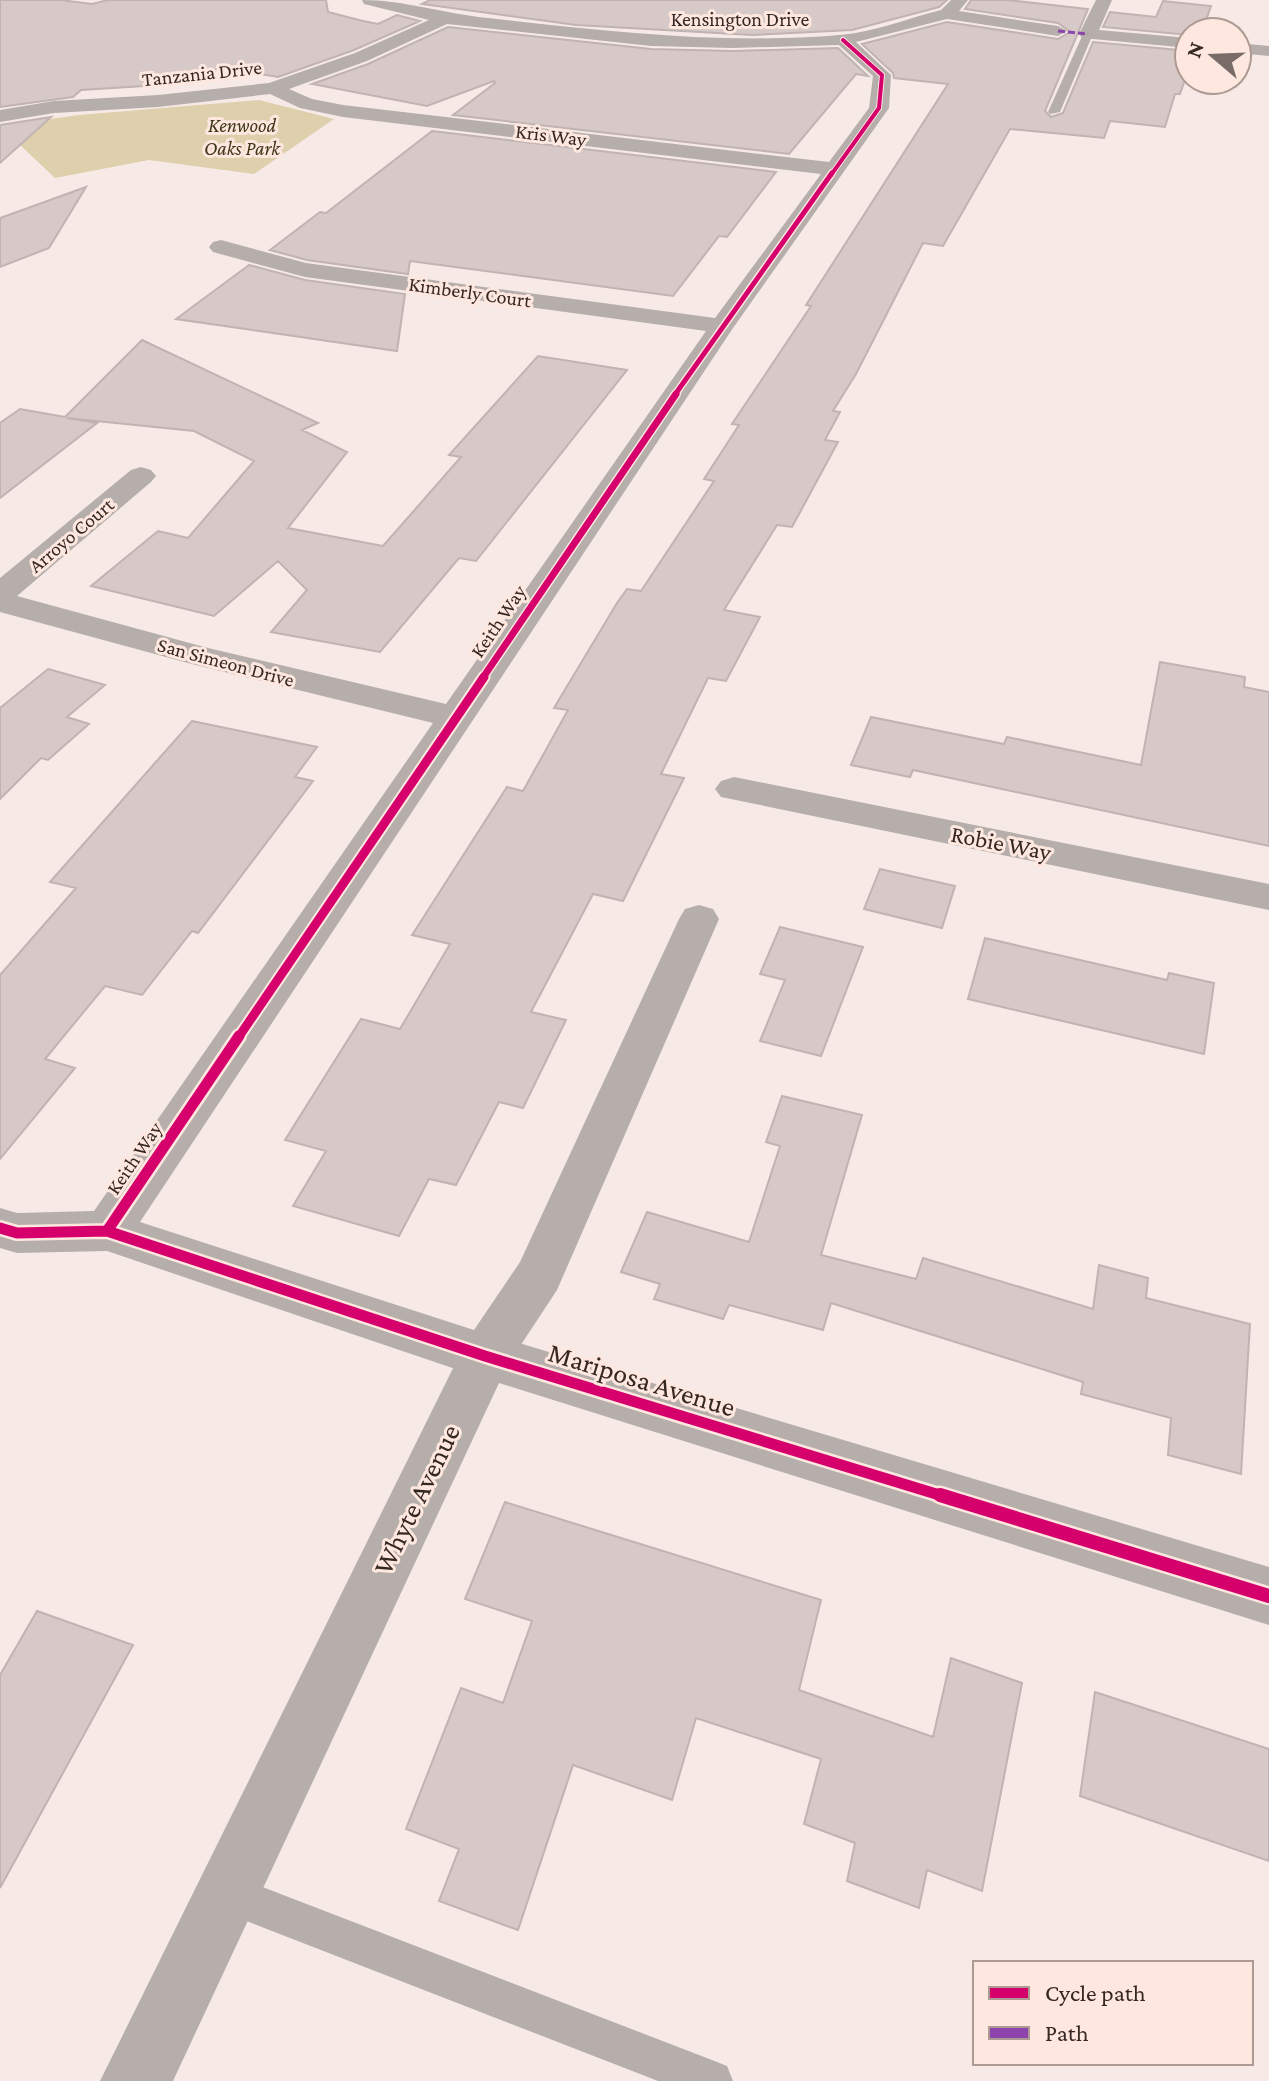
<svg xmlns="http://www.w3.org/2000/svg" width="1269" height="2081" font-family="'Crimson Pro',serif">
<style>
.green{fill:#ded0ac}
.building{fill:#d6c9c8;stroke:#c0b3b2;stroke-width:2}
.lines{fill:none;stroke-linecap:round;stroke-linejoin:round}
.service{fill:#b5aeaa;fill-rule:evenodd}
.minor{fill:#b5aeaa;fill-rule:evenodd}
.tertiary{fill:#b5aeaa;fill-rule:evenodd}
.quiet{stroke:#8e44ad;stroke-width:3;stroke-dasharray:7 3;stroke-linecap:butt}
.cycleway-far5-casing{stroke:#fee7df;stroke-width:6}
.cycleway-far4-casing{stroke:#fee7df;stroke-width:8}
.cycleway-far3-casing{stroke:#fee7df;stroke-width:10}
.cycleway-far2-casing{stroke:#fee7df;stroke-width:13}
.cycleway-far1-casing{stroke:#fee7df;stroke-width:16}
.cycleway-casing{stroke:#fee7df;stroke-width:19}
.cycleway-far5{stroke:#d6006c;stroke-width:4}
.cycleway-far4{stroke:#d6006c;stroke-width:5}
.cycleway-far3{stroke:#d6006c;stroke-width:7}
.cycleway-far2{stroke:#d6006c;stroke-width:9}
.cycleway-far1{stroke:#d6006c;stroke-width:11}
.cycleway{stroke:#d6006c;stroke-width:14}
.labels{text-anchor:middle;stroke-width:6;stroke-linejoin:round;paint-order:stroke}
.far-street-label{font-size:20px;fill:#352722;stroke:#fee7df}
.far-park-label{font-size:20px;font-style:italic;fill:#3e3718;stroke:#fee7df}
.street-label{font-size:24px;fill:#352722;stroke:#fee7df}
.near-street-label{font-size:28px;fill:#352722;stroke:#fee7df}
</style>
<rect width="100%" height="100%" fill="#f7eae6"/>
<!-- green -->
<path class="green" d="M259 100 334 119 254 174 149 160 55 178 0 126 79 115Z"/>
<!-- building -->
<path class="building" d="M0 0H61L92 4 108 0H326L328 12 363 21 378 24 397 15 420 21 354 50 278 77 220 67 193 83 81 90 73 97 0 107Z
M430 0H947L939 7 852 30 752 35 576 25 422 4Z
M971 0H1008L1088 9 1045 111 1051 117 1063 113 1093 42 1189 51V68L1180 94H1175L1165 127 1110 121 1104 138 1010 129 943 246 923 243 856 374 833 411 840 412 825 440 838 442 792 527 777 525 724 610 760 617 726 681 708 678 661 774 684 778 623 901 593 894 531 1012 566 1020 523 1108 499 1102 456 1185 429 1179 399 1236 293 1206 326 1151 285 1140 361 1019 400 1029 450 944 412 935 507 787 523 791 568 710 554 708 617 603 627 589 641 591 714 481 704 479 739 425 732 424 811 306 806 305 948 84 894 78 893 73 862 44 947 22 1058 39 1070 32 1058 23 965 9Z
M1163 1 1211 6 1202 32H1189V35L1103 27 1110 12 1156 17Z
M448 27 651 49 733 51 838 48 868 76 856 74 789 154 453 115 495 83 494 81 427 106 312 84 368 64Z
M51 117 0 163V125Z
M432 131 776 172 727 237 719 236 673 296 410 261 408 274 307 260 270 250 320 212 326 213Z
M86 187 49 248 0 267V218Z
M249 265 305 280 405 294 397 351 176 319Z
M142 340 318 423 302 430 347 452 288 528 383 546 461 457 449 455 538 356 627 370 476 561 459 558 380 652 271 632 307 590 278 561 214 616 91 586 158 531 188 538 254 461 194 431 67 418 97 423 0 498V423L20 409 65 417Z
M1160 662 1245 677 1244 687 1269 692V846L913 770 910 777 851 765 871 717 1004 744 1007 737 1141 765Z
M48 669 105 685 67 717 89 724 48 760 41 758 0 799V708Z
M192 721 317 747 295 777 313 781 198 933 192 931 142 995 105 986 45 1059 75 1068 0 1159V975L76 888 50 882Z
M880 869 955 886 942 928 864 909Z
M780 927 863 947 821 1056 760 1041 785 980 760 974Z
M985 938 1167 980 1169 973 1214 983 1204 1054 968 999Z
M782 1096 862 1115 821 1255 916 1279 923 1258 1093 1309 1099 1265 1148 1278 1146 1298 1250 1324 1241 1474 1168 1455 1171 1418 1081 1394 1083 1382 831 1303 823 1330 729 1305 723 1319 654 1299 660 1284 621 1272 647 1212 749 1242 780 1146 766 1142Z
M505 1502 821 1600 799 1690 933 1737 951 1658 1022 1683 982 1891 927 1870 919 1908 847 1881 855 1843 804 1824 821 1759 696 1718 672 1800 573 1765 518 1930 439 1901 459 1849 406 1829 461 1688 503 1703 532 1621 465 1599Z
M37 1611 133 1645 0 1888V1675Z
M1095 1692 1269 1749V1861L1080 1796Z"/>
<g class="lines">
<!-- service -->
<path class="service" d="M1088 31 1093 34 1060 112 1050 114 1048 112 1083 34Z
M226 1873 712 2060 727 2066 733 2081H658L226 1913 212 1907 206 1893 212 1879Z"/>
<!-- minor -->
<path class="minor" d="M362 0C404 0 445 14 488 18 605 31 722 45 840 35 874 32 909 18 941 10L951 0H968L959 11 1058 26 1067 31 1058 36 947 19 856 42 891 75 889 108 733 328 140 1222 474 1330 520 1262 679 919 685 909 699 905 713 909 719 919 557 1290 503 1372 485 1379 107 1251 17 1253 0 1248V1208L17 1213 94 1211 433 723 188 663 0 612V578L131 470 141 467 151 470 156 476 151 482 17 596 208 648 446 704 706 331 305 277 213 252 209 247 213 242 221 240 306 263 715 318 821 174 343 117 300 108 270 94 158 107 54 113 0 122V110L54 101 158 95 269 83 355 53 429 20 364 4ZM447 24 651 46 733 48 839 45 873 76 869 108 829 162 343 105 312 99 289 89 367 61Z
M1096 0H1112L1099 30 1189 38V48L1082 38 1079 34Z
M1237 43 1269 46V56L1237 53Z
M734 777 1269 884V910L721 797 715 789 721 781Z"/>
<!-- tertiary -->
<path class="tertiary" d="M485 1333 1269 1567V1625L499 1383 173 2081H100L467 1340Z"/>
<!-- quiet -->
<path class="quiet" d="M1058 31 1088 34"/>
<defs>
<path id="cycleway-far5" d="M831 175 879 108 882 75 843 40"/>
<path id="cycleway-far4" d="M674 396 832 173"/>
<path id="cycleway-far3" d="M482 679 676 394"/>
<path id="cycleway-far2" d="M238 1038 484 677"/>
<path id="cycleway-far1" d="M0 1228 17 1233 107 1231 485 1356 946 1497
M107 1231 239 1036"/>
<path id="cycleway" d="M940 1495 1269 1596"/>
</defs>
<!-- cycleway-far5 casing -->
<use href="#cycleway-far5" class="cycleway-far5-casing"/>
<!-- cycleway-far4 casing -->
<use href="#cycleway-far4" class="cycleway-far4-casing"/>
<!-- cycleway-far3 casing -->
<use href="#cycleway-far3" class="cycleway-far3-casing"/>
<!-- cycleway-far2 casing -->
<use href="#cycleway-far2" class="cycleway-far2-casing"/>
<!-- cycleway-far1 casing -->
<use href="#cycleway-far1" class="cycleway-far1-casing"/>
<!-- cycleway casing -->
<use href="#cycleway" class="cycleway-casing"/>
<!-- cycleway-far5 -->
<use href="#cycleway-far5" class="cycleway-far5"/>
<!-- cycleway-far4 -->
<use href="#cycleway-far4" class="cycleway-far4"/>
<!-- cycleway-far3 -->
<use href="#cycleway-far3" class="cycleway-far3"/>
<!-- cycleway-far2 -->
<use href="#cycleway-far2" class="cycleway-far2"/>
<!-- cycleway-far1 -->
<use href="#cycleway-far1" class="cycleway-far1"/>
<!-- cycleway -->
<use href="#cycleway" class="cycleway"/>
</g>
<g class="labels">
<!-- far-street labels -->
<g class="far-street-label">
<text x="740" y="26">Kensington Drive</text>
<text transform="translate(202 73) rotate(-6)" y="7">Tanzania Drive</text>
<text transform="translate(551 135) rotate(7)" y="7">Kris Way</text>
<text transform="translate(470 292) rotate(8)" y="7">Kimberly Court</text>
<text transform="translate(71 535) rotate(-40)" y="7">Arroyo Court</text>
<text transform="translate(498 621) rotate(-56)" y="7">Keith Way</text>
<text transform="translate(226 662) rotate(15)" y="7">San Simeon Drive</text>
<text transform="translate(134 1158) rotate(-56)" y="7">Keith Way</text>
</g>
<!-- far-park labels -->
<g class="far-park-label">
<text x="242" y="132">Kenwood<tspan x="242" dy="23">Oaks Park</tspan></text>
</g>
<!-- street labels -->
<g class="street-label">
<text transform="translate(1001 843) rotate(11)" y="8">Robie Way</text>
</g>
<!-- near-street labels -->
<g class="near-street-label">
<text transform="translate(642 1379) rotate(17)" y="10">Mariposa Avenue</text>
<text transform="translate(416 1499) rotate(-64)" y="10">Whyte Avenue</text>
</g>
</g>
<!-- legend -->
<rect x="973" y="1961" width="280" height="104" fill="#fee7df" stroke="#ae9a93" stroke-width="2"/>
<rect x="989" y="1987" width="40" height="12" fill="#d6006c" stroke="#ae9a93" stroke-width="2"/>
<text x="1045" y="2001" font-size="24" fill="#352722">Cycle path</text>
<rect x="989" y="2027" width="40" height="12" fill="#8e44ad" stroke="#ae9a93" stroke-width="2"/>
<text x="1045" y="2041" font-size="24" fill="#352722">Path</text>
<!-- north arrow -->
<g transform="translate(1213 56) rotate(289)"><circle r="38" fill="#fee7df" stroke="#ae9a93" stroke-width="2"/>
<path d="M0-6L14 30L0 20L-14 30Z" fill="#796b67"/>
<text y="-12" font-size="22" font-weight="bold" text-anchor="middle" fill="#352722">N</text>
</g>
</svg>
